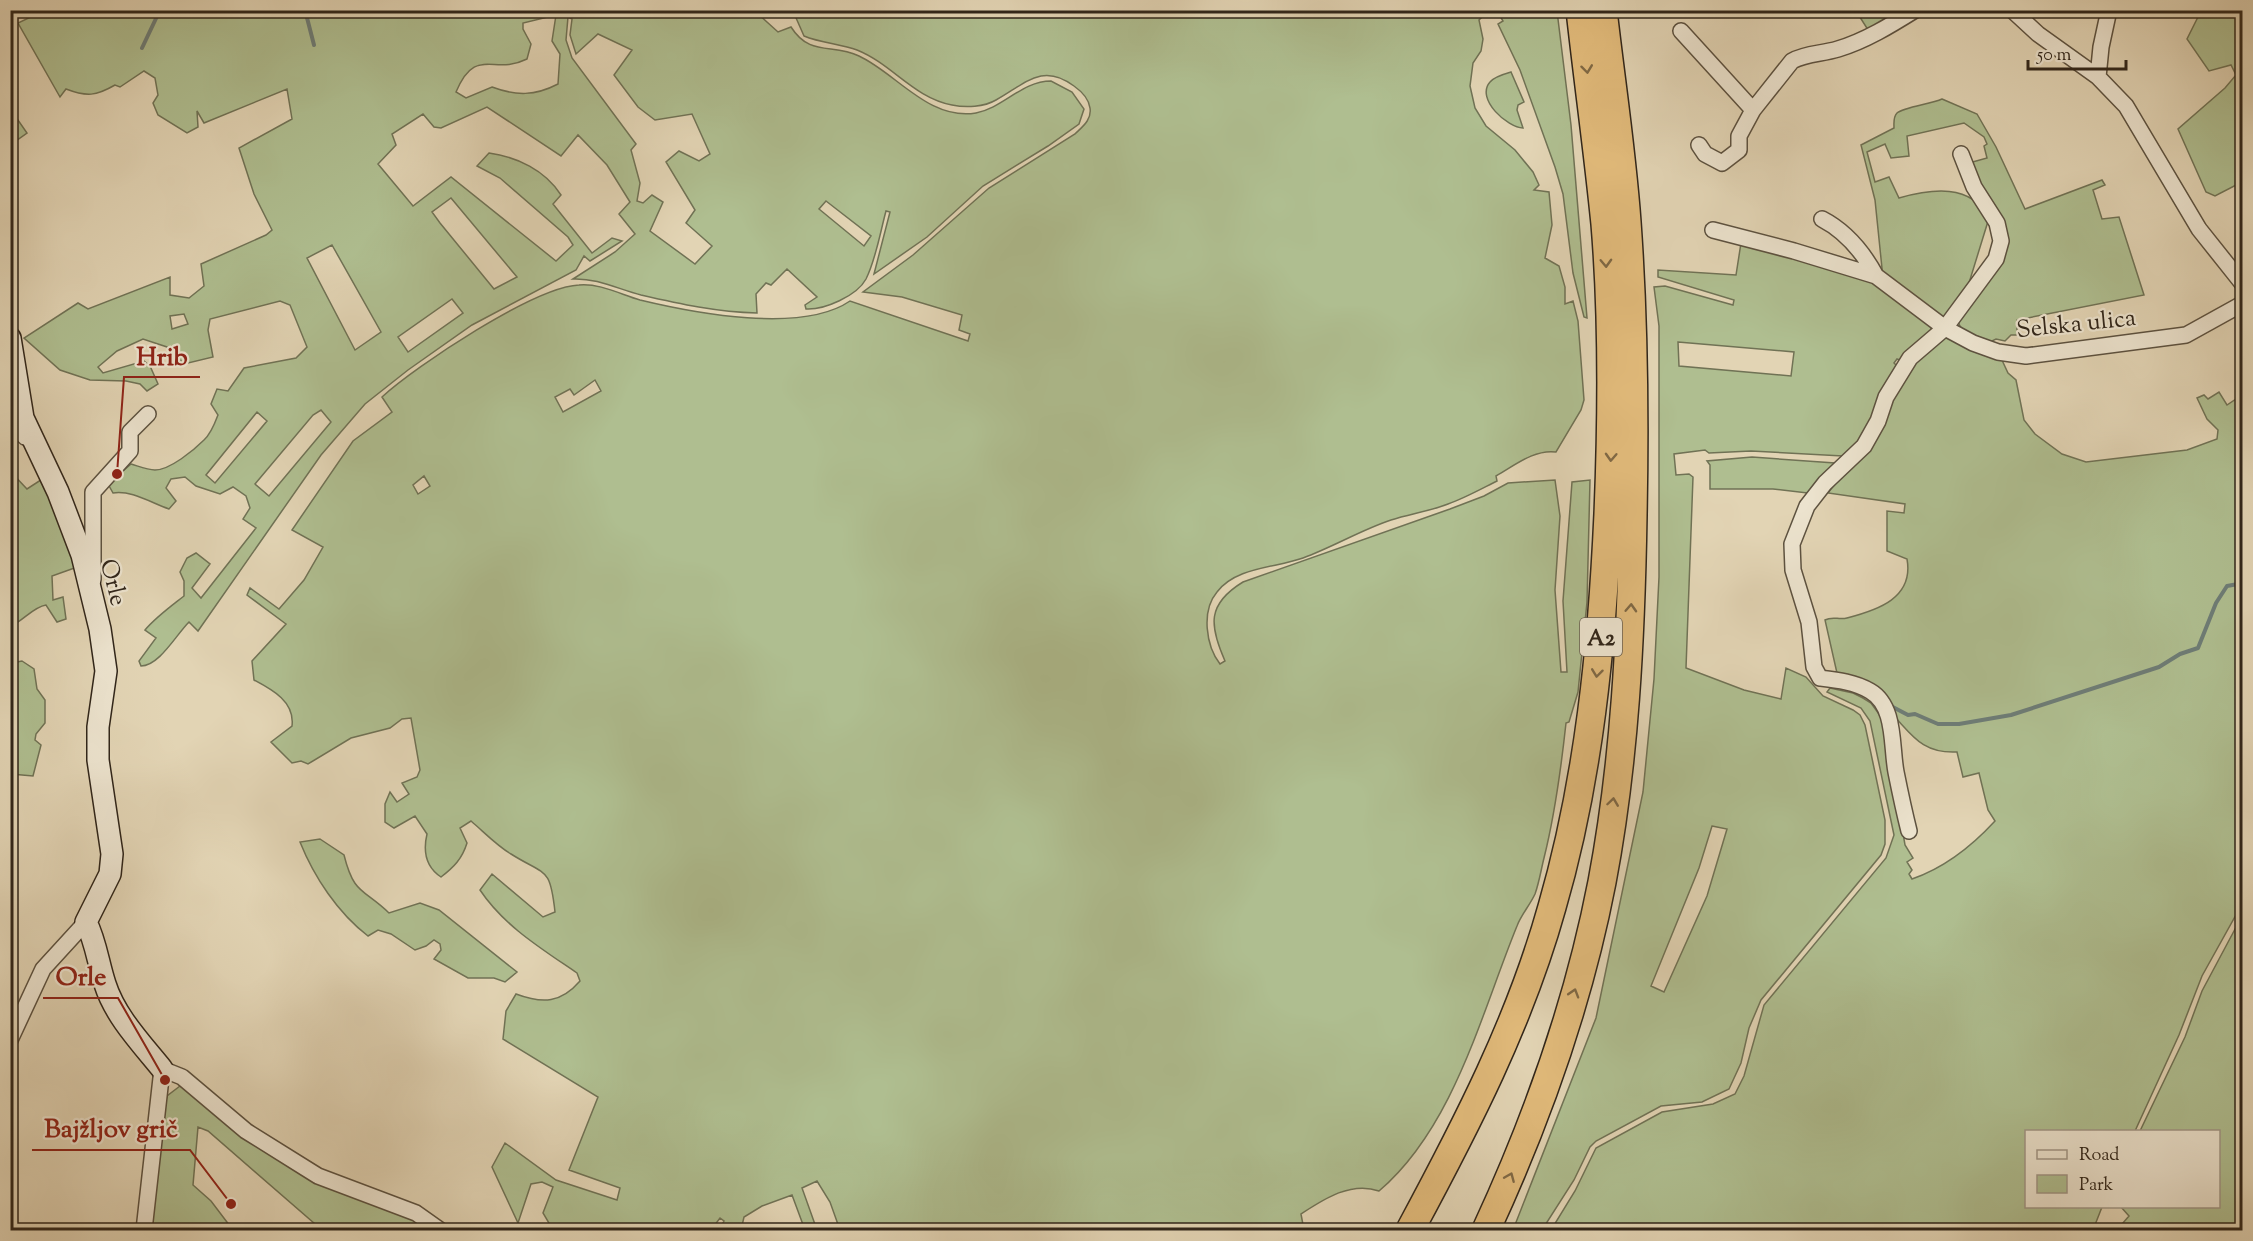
<svg xmlns="http://www.w3.org/2000/svg" width="2253" height="1241" font-family="'Sorts Mill Goudy',serif">
<style>
.green{fill:#afbe90;stroke:#707255;stroke-width:1.5;fill-rule:evenodd}
.lines{fill:none;stroke-linecap:round;stroke-linejoin:round}
.stream{stroke:#6e7d77;stroke-width:4}
.street-casing{stroke:#5d5240;stroke-width:18}
.secondary-casing{stroke:#31261a;stroke-width:24}
.highway-casing{stroke:#31261a;stroke-width:30}
.street{stroke:#ece3ce;stroke-width:15}
.secondary{stroke:#ece3ce;stroke-width:21}
.highway{stroke:#e1ba7a;stroke-width:27}
.oneway{stroke:#806945}
.labels{text-anchor:middle;stroke-width:4.5;stroke-linejoin:round;paint-order:stroke}
.shield{fill:#ece3ce;stroke:#695f50;stroke-width:1.5}
.shield-label{font-size:22px;font-weight:bold;fill:#31261a}
.street-label{font-size:24px;fill:#31261a;stroke:#ece3ce}
.leader{fill:none;stroke:#8f2418;stroke-width:2}
.callout-dot{fill:#8f2418;stroke:#ece3ce;stroke-width:2}
.callout-label{font-size:26px;text-anchor:middle;font-weight:bold;fill:#8f2418;stroke:#ece3ce;stroke-width:4.5;stroke-linejoin:round;paint-order:stroke}
</style>
<rect width="100%" height="100%" fill="#e2d4b4"/>
<filter id="stains"><feTurbulence type="fractalNoise" baseFrequency=".00333" numOctaves="4"/><feColorMatrix values="0 0 0 0 .2 0 0 0 0 .09 0 0 0 0 .02 0 0 0 .5 -.17"/></filter>
<radialGradient id="worn" r=".72"><stop offset=".6" stop-color="#630" stop-opacity="0"/><stop offset="1" stop-color="#630" stop-opacity=".3"/></radialGradient>
<!-- green -->
<path class="green" d="M38 10 755 11 778 32 791 27C810 57 832 43 859 56 896 73 929 121 976 113 1003 108 1022 81 1051 81L1072 92 1084 109 1079 124 1048 146 983 186 927 237 874 274 890 212 886 211C880 233 876 259 866 279 857 296 824 310 806 309L805 305 817 297 787 269 771 285 766 283 756 294 757 313C717 312 680 304 641 295 618 289 597 278 573 279L615 252 635 234 619 214 630 202 607 165 578 135 561 156 487 107 441 128 434 127 423 114 392 134 396 145 378 164 413 206 451 177 556 261 573 245 568 237 500 178 477 166 489 153C517 157 545 170 561 195L553 204 592 253 612 238 622 241 590 261 584 256 576 270 472 325 408 370 365 404 321 455 198 631 189 622C176 635 159 666 141 666L139 661 156 638 145 630C156 617 170 607 184 596V581L180 572 187 558 196 553 210 564 192 588 201 598 256 528 243 519 250 508 246 496 233 487 220 494 196 486 185 477 171 479 166 488 176 501 169 509C151 503 132 490 113 493L108 484 131 464C138 466 147 470 155 470 170 470 194 450 204 440 211 434 215 423 218 415L211 404 217 389 228 391 244 368 296 358 307 347 290 305 280 301 210 319 208 330 213 357 184 364 167 347 143 339 117 351 98 367 103 373 144 361 150 366 158 384 147 391 140 384 126 381 90 380 60 370 24 338 78 303 88 309 170 277V295L189 298 204 286 201 264 266 235 272 230 254 194 239 148 292 119 287 89 204 123 197 111 198 127 187 133 158 115 153 103 158 95 155 78 144 71 120 87 115 85C96 96 87 97 66 89L60 97 18 23 35 15ZM556 15 552 41 560 54 558 84C535 96 516 96 492 87L466 98 456 92C476 45 493 76 527 59L531 44 523 29V23ZM568 17 572 19 570 35 576 54 598 34 632 50 614 75 638 107 655 120 692 114 710 154 699 161 679 151 666 162 695 210 686 223 712 246 695 264 650 231 663 202 652 195 643 203 637 201 640 183 631 150 636 144 572 58 566 40ZM451 198 517 277 494 289 440 223 432 212ZM826 201 871 236 864 246 819 209ZM332 245 381 332 355 350 307 258ZM452 299 463 313 408 352 398 337ZM184 314 188 324 172 329 170 316ZM321 410 331 422 269 496 255 484 313 415ZM257 412 267 421 215 483 206 475Z
M1476 11 1483 16 1479 20 1483 39 1481 51 1473 63 1470 86 1475 108 1486 126 1515 150 1533 172 1539 185 1534 190 1549 192 1552 225 1545 258 1559 266 1565 287V304L1573 301 1578 321 1584 400 1581 410 1556 452C1534 449 1514 466 1496 476L1497 481C1481 489 1465 498 1448 504 1430 511 1410 514 1391 520 1361 530 1333 547 1303 558 1275 568 1236 567 1217 592 1201 611 1206 646 1220 664L1225 661C1209 625 1207 604 1243 582L1450 509 1484 496 1508 483 1555 480 1560 516 1555 590 1561 672H1567L1563 601 1572 482 1590 480 1587 602 1578 692 1569 722 1566 723C1561 769 1555 814 1544 858 1541 870 1539 883 1535 894 1530 905 1521 915 1517 926 1481 1014 1454 1127 1379 1191 1351 1181 1324 1199 1301 1214L1304 1230H840L830 1202 817 1181 802 1188 817 1230H805L792 1195 762 1206 744 1217 741 1230H719L724 1221 720 1218 711 1230H553L543 1213 553 1187 542 1182 531 1184 518 1223 492 1167 505 1143 556 1180 617 1200 620 1188 569 1170 598 1097 503 1039 506 1011 516 994C543 1004 561 1003 580 981L577 973C542 949 504 926 480 890L492 874 543 917 555 912C550 866 546 876 511 854 496 845 484 832 471 821L460 828 467 843C462 859 454 867 441 877 426 867 423 851 427 834L415 816 394 828 385 822V804L390 792 397 802 409 794 402 783 417 777 420 770 411 718 402 719 390 728 351 738 308 764 301 761 292 763 271 742 292 726C295 702 273 690 254 680L252 661 286 624 247 595 250 588 279 609 304 580 323 547 292 530 353 441 392 412 382 397C416 366 534 287 579 285 599 283 620 294 640 300 694 313 802 334 850 301L968 341 970 334 959 330 962 315 902 297 863 292 913 255 989 188 1075 134C1082 127 1092 120 1090 108 1089 99 1081 91 1074 86 1042 62 1025 84 996 100 984 107 966 108 952 105 914 98 892 64 857 50 840 44 821 43 804 36L793 11ZM595 380 601 391 563 412 555 397 570 389 574 395ZM424 476 430 486 418 494 413 485Z
M1497 11H1557L1571 125 1587 318 1584 317 1573 273 1563 194 1555 167 1520 70 1498 24 1503 21Z
M1856 11H1908L1870 33Z
M2201 11H2242V182L2215 196 2206 192 2178 129 2225 88 2236 75 2231 65 2209 71 2187 39Z
M1511 72 1524 102 1518 105 1517 110 1523 128C1508 128 1475 99 1490 82 1494 77 1504 74 1511 72Z
M1942 99 1977 114 1996 147 2025 209 2102 180 2105 185 2093 190 2102 219 2119 217 2144 295 2017 320V335H2011L2005 341 1996 339 1988 343C1976 337 1957 333 1958 317L2004 251 1969 163 1987 158 1984 146 1987 144 1984 137 1964 123 1907 136 1909 156 1891 158 1885 144 1867 152 1875 182 1889 177 1899 198C1931 189 1971 183 1989 218L1969 283 1944 319 1883 278 1875 200 1861 145 1894 128C1894 123 1893 117 1897 113 1904 107 1931 104 1942 99Z
M11 110 27 133 13 143 11 141Z
M1741 243 1864 275 1932 326 1929 334 1902 361 1897 359 1894 363 1898 367 1863 440 1843 456 1751 451 1709 453 1705 450 1674 454 1676 475 1689 474 1693 477 1686 668 1744 690 1781 699 1786 668 1806 677 1823 696 1853 710 1860 715 1865 725 1885 820V844L1881 855 1761 1000 1749 1028 1741 1063 1729 1089 1702 1102 1661 1106 1596 1141 1590 1147 1574 1180 1542 1230 1529 1224 1526 1230H1513L1596 1018 1643 792 1654 679 1659 577V326L1654 287 1665 286 1733 305 1734 300 1658 277V270L1736 275ZM1678 342 1794 352 1791 376 1679 366ZM1712 826 1727 829 1707 896 1664 992 1651 986 1699 868Z
M1947 337 2001 358 2008 373 2016 380 2024 420 2035 434 2062 454 2086 462 2187 450 2217 439 2218 430 2207 419 2197 398 2204 395 2208 399 2219 392 2227 405 2242 395V904L2202 976 2179 1035 2135 1131 2026 1132V1206L2102 1207 2093 1230H1551L1575 1191 1596 1148 1662 1112 1713 1104 1735 1094 1744 1076 1764 1005 1886 858 1894 835 1870 721 1861 708 1827 692 1830 688 1853 693 1863 698 1871 703 1884 721 1905 845 1913 858 1907 862 1912 870 1909 874 1912 879C1944 868 1972 846 1995 821L1988 810 1979 773 1963 777 1957 752C1918 754 1910 730 1885 707 1874 696 1853 690 1839 682L1825 620C1832 616 1839 620 1847 618 1878 610 1914 598 1907 559L1887 551V511L1904 513 1905 504 1828 493C1839 478 1854 464 1863 449 1882 416 1908 348 1947 337Z
M1752 457 1835 463 1837 468 1816 494 1773 489H1710V465L1707 461Z
M10 471 27 489 47 476 80 566 52 576 53 600 63 597 66 619 57 622 46 605C33 607 23 621 11 626Z
M22 661 34 669 37 689 45 700V723L36 734 35 740 41 745 33 776 11 774V666L13 670 17 662Z
M320 839 344 855C354 895 363 888 389 913L420 903 439 910 517 972 505 982 494 978H468L434 959 441 950 440 944 434 940 426 946 415 950 391 934 378 930 368 936C338 913 314 877 300 842Z
M2242 916V1230H2125L2122 1224 2129 1216 2121 1207 2218 1206V1132L2140 1131 2185 1037 2202 991Z
M180 1082 231 1123 414 1217 432 1230H322L208 1131 198 1127 193 1185 211 1201 233 1230H150L165 1105 167 1096 180 1086Z"/>
<g class="lines">
<!-- stream -->
<path class="stream" d="M305 10 314 45
M142 48 160 10
M1889 705 1908 715 1915 714 1938 724H1959L2011 715 2159 667 2180 654 2198 648 2216 603 2227 586 2238 584 2242 580"/>
<defs>
<path id="street" d="M2012 10 2038 34 2098 77 2126 106 2199 229 2242 283
M1681 31 1753 110 1792 61C1806 53 1822 54 1838 49 1865 41 1891 25 1915 10
M2098 77 2101 47 2109 10
M1699 145 1705 154 1722 163 1739 150V136L1753 110
M1822 219C1847 232 1863 252 1876 276
M1713 230 1794 251 1876 276 1945 328 1973 343 1998 352 2026 356 2186 335 2242 304
M10 418 25 437
M93 580V492L130 451V432L148 414
M1909 831C1904 811 1900 792 1896 772 1891 746 1896 706 1870 691 1855 682 1837 680 1820 678L1814 667 1809 622 1793 570 1792 544 1807 506 1825 483 1864 446 1878 421 1886 397 1910 358 1945 328 1996 259 2001 241 1997 223 1974 187 1961 154
M10 1040 43 969 86 922
M144 1230 162 1069 182 1077 246 1131 318 1176 416 1213 440 1230"/>
<path id="secondary" d="M10 338 23 418 58 492 82 555 100 629 106 671 98 727V760L112 854 110 874 86 922C96 942 98 963 105 984 115 1016 141 1043 162 1069"/>
<path id="highway" d="M1410 1230C1466 1126 1520 1022 1552 907 1589 780 1602 646 1608 514 1612 418 1613 320 1605 224 1598 153 1588 82 1580 10
M1486 1230C1537 1120 1579 1001 1602 882 1625 761 1631 637 1633 515 1635 417 1634 319 1627 222 1622 151 1611 81 1603 10"/>
</defs>
<!-- street casing -->
<use href="#street" class="street-casing"/>
<!-- secondary casing -->
<use href="#secondary" class="secondary-casing"/>
<!-- highway casing -->
<use href="#highway" class="highway-casing"/>
<!-- street -->
<use href="#street" class="street"/>
<!-- secondary -->
<use href="#secondary" class="secondary"/>
<!-- highway -->
<use href="#highway" class="highway"/>
</g>
<!-- one-way arrows -->
<defs><path id="oneway-chevron" d="M-2-3.5L2.5 0L-2 3.5" fill="none" stroke-width="1.6" stroke-linecap="round" stroke-linejoin="round" transform="scale(1.5)"/></defs>
<g class="oneway">
<use href="#oneway-chevron" transform="translate(1587 69) rotate(83)"/>
<use href="#oneway-chevron" transform="translate(1606 263) rotate(88)"/>
<use href="#oneway-chevron" transform="translate(1611 457) rotate(93)"/>
<use href="#oneway-chevron" transform="translate(1631 608) rotate(-87)"/>
<use href="#oneway-chevron" transform="translate(1597 673) rotate(97)"/>
<use href="#oneway-chevron" transform="translate(1613 802) rotate(-82)"/>
<use href="#oneway-chevron" transform="translate(1574 993) rotate(-73)"/>
<use href="#oneway-chevron" transform="translate(1510 1177) rotate(-67)"/>
</g>
<g class="labels">
<!-- shield labels -->
<rect class="shield" x="1580" y="618" width="42" height="38" rx="4.5"/>
<g class="shield-label">
<text x="1601" y="645">A2</text>
</g>
<!-- street labels -->
<g class="street-label">
<text transform="translate(2076 323) rotate(-6)" y="8">Selska ulica</text>
<text transform="translate(114 582) rotate(76)" y="8">Orle</text>
</g>
</g>
<!-- callouts -->
<path class="leader" d="M117 474L124 377H200M165 1080L118 998H43M231 1204L190 1150H32"/>
<g class="callout-dot">
<circle cx="117" cy="474" r="6"/>
<circle cx="165" cy="1080" r="6"/>
<circle cx="231" cy="1204" r="6"/>
</g>
<g class="callout-label">
<text x="162" y="365">Hrib</text>
<text x="81" y="985">Orle</text>
<text x="111" y="1137">Bajžljov grič</text>
</g>
<!-- margin -->
<rect width="2253" height="1241" fill="none" stroke="#e2d4b4" stroke-width="36"/>
<rect x="12" y="12" width="2229" height="1217" fill="none" stroke="#31261a" stroke-width="3"/>
<rect x="18" y="18" width="2217" height="1205" fill="none" stroke="#31261a" stroke-width="1.5"/>
<!-- legend -->
<rect x="2025" y="1130" width="195" height="78" fill="#ece3ce" stroke="#a19786" stroke-width="1.5"/>
<rect x="2037" y="1150" width="30" height="9" fill="#ece3ce" stroke="#a19786" stroke-width="1.5"/>
<text x="2079" y="1160" font-size="18" fill="#31261a">Road</text>
<rect x="2037" y="1175" width="30" height="18" fill="#afbe90" stroke="#a19786" stroke-width="1.5"/>
<text x="2079" y="1190" font-size="18" fill="#31261a">Park</text>
<!-- scale -->
<path d="M2028 60v9h98v-9" fill="none" stroke="#31261a" stroke-width="3"/>
<text x="2037" y="60" font-size="18" fill="#31261a" stroke="#ece3ce" stroke-width="4.5" paint-order="stroke">50 m</text>
<rect width="100%" height="100%" filter="url(#stains)"/>
<rect width="100%" height="100%" fill="url(#worn)"/>
</svg>
